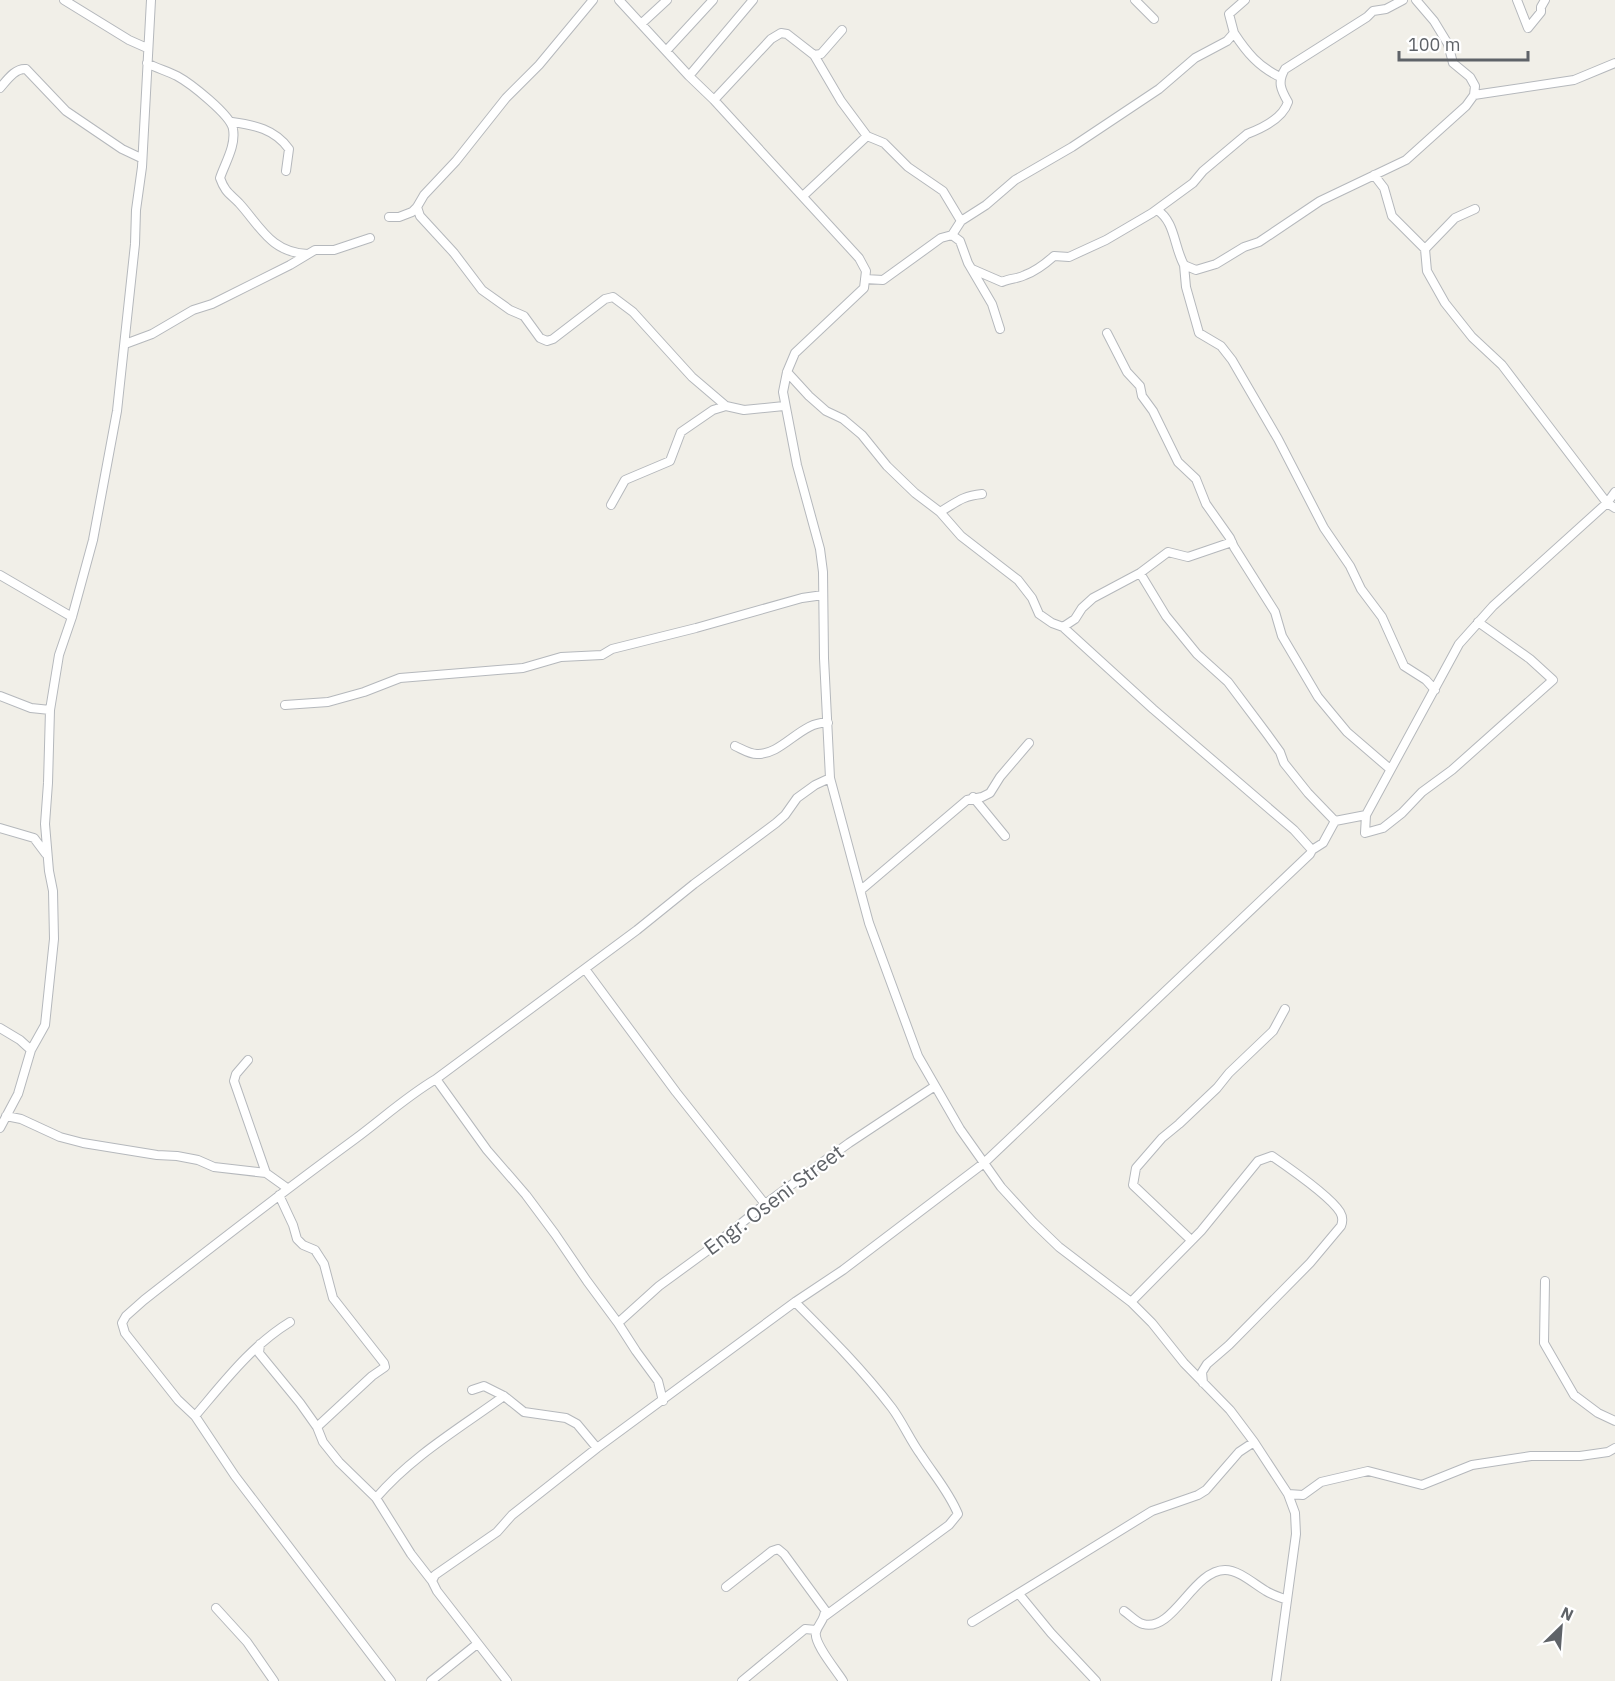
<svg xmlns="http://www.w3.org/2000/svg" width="1615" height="1681" font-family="'IBM Plex Sans',sans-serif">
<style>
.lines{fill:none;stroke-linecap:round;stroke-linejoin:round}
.minor-casing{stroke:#b5b8bc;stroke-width:10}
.minor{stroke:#fff;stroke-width:8}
.labels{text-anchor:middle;stroke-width:4.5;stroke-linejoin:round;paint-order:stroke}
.street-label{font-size:21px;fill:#5f6368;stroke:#fff}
</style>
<rect width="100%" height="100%" fill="#f1efe8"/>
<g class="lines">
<defs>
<path id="minor" d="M64 0 129 40 147 48
M619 0 689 76 714 100 859 258 866 271 864 288 795 353 787 372 783 392 797 465 820 549 823 572 824 658 830 778 869 923 918 1056 960 1129 1001 1187 1033 1222 1059 1247 1131 1302 1152 1323 1184 1363 1230 1410 1254 1442 1288 1494 1295 1513 1296 1534 1276 1681
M1135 0 1154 19
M1517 0 1528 28 1541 12V7L1545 0
M641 24 667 0
M1234 33C1247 53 1259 67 1280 77
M666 51 713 0
M814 55 841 101 867 136
M147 63C156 68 167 71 177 76 190 83 231 115 233 129 236 146 225 163 220 178 225 192 229 193 239 203 260 226 271 253 308 254
M689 76 753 0
M0 88C7 80 15 68 26 69L66 111 122 149 141 158
M1474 95 1574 80 1615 63
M714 100 771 39 781 33 787 34 814 55 821 54 842 30
M232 122C254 125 275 129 289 149L286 171
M1374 175 1384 188 1392 216 1425 249 1427 271 1445 303 1472 337 1502 365 1607 503 1615 508
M803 196 867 136 884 143 908 167 943 191 961 221 952 235
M417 207 420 216 454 253 482 290 510 310 524 316 540 338 547 341 553 339 605 299 613 297 633 312 692 377 726 406 744 410 784 406
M1157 210C1175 221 1174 247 1184 265L1196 270 1216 264 1244 247 1259 242 1320 201 1406 160 1466 106 1474 95 1475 86 1470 77 1453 63 1448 44 1434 21 1416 0
M389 217H399L412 212 417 207 424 195 456 161 506 98 539 65 593 0
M961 221 986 205 1015 180 1072 147 1159 89 1195 58 1227 41 1234 33 1229 14 1245 0
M1425 249 1455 218 1475 209
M1184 265 1186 287 1199 333 1221 346 1232 360 1278 439 1324 528 1350 566 1361 589 1382 617 1404 666 1426 680 1435 690
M972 269 1002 282C1010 278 1018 279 1025 275 1036 271 1045 264 1054 256L1069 257 1106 240 1152 213 1193 183 1203 171 1247 134C1263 128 1283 118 1288 102 1281 90 1277 82 1285 69L1367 17 1373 11 1386 9 1403 0
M865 279 883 280 941 238 952 235 960 241 968 263 992 304 1000 329
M1107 333 1127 372 1140 386 1142 396 1153 411 1178 462 1196 479 1206 504 1230 538 1234 547 1275 612 1282 636 1318 697 1347 732 1390 769
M125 344 152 334 193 310 212 304 290 265 315 250H334L370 238
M787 372 809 396 826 411 843 419 862 435 887 466 915 493 940 512 961 536 1018 580 1032 598 1039 614 1052 623 1063 627 1153 709 1294 830 1312 850
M611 505 625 480 670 461 681 432 713 410 726 406
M940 512C957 502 962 496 982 494
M0 575 72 617
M1063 627 1075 619 1082 608 1093 598 1140 573 1168 552 1188 557 1232 542
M0 696 31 708 50 710
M285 705 328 702 364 692 400 678 523 668 561 657 602 655 612 649 696 628 802 598 823 595
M735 746C742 749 749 754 757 754 783 755 802 720 828 723
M973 797 1005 836
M1366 815 1365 833 1383 828 1402 813 1422 792 1452 770 1553 680 1530 659 1478 622
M1335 821 1366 815 1459 644 1493 606 1607 503 1615 492
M0 828 34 838 46 854
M861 890 967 800 982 797 990 793 1000 777 1029 743
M585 969 676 1092 765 1204
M0 1028 20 1040 31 1050
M248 1060 236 1074 234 1081 266 1173 287 1188
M436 1079 487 1150 526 1195 555 1234 587 1281 618 1323 636 1351 658 1381 663 1401
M6 1116 21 1119 60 1137 83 1143 157 1155 177 1156 198 1160 214 1167 266 1173
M0 1128 18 1094 31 1050 45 1025 54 939 53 891 49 871 45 824 48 783 50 710 59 655 72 617 93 540 117 411 135 244 136 210 142 167 151 0
M279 1195 293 1225 297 1239 303 1245 315 1250 324 1264 333 1298 384 1363 385 1367 372 1376 317 1427
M1191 1240 1133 1185 1136 1168 1162 1138 1179 1124 1217 1088 1229 1073 1273 1031 1285 1009
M1545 1281 1544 1343 1574 1395 1598 1413 1615 1421
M795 1302C829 1336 863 1370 892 1408 903 1423 910 1440 921 1455 934 1475 949 1492 958 1514L949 1525 825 1616
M1131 1302 1201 1231 1258 1161 1272 1156C1288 1167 1331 1197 1340 1212 1343 1217 1343 1221 1341 1226L1310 1263 1229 1345 1207 1364 1202 1372 1203 1383
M618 1323 659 1286 711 1248 765 1204 849 1143 935 1086
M260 1344 259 1353 300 1403 317 1427 323 1442 339 1462 376 1498 411 1554 432 1581
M472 1390 484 1386 504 1396 524 1412 566 1418 577 1424 597 1448
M195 1416C224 1382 251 1346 290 1322
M1288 1494 1303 1495 1321 1482 1368 1471 1422 1485 1472 1465 1531 1456H1580L1608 1452 1615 1448
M376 1498C412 1456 460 1428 504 1396
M726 1587 772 1551 778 1549 784 1554 825 1610C825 1620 818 1624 816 1632 813 1643 837 1671 843 1681
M1019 1594 1051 1633 1096 1681
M216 1608 247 1642 274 1681
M1124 1611C1130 1615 1137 1623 1143 1624 1173 1633 1193 1570 1225 1570 1239 1570 1254 1584 1266 1591 1272 1595 1280 1597 1287 1600
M972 1622 1152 1511 1198 1495 1206 1490 1239 1452 1254 1442
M391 1681 235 1476 195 1416 178 1400 125 1333 122 1323 126 1316 144 1300C214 1245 284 1191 355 1139 382 1119 407 1096 436 1079L637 930 694 884 776 823 785 815 797 798 815 785 830 778
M431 1681 477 1644
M507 1681 437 1591 432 1581 435 1575 497 1532 512 1515 597 1448 795 1302 843 1270 984 1163 1310 854 1312 850 1323 843 1335 821 1308 793 1284 763 1280 752 1267 734 1228 682 1197 654 1166 616 1140 573
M742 1681 805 1629 816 1630"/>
</defs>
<!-- minor casing -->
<use href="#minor" class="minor-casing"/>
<!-- minor -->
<use href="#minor" class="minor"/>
</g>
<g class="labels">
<!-- street labels -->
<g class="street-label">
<text transform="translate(774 1200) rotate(-37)" y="7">Engr. Oseni Street</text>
</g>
</g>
<!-- north arrow -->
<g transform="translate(1561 1627) rotate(25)" stroke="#ffffff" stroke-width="4.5" paint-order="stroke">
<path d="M0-4.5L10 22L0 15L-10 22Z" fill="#5f6368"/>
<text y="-9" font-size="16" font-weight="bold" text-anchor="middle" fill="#5f6368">N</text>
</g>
<!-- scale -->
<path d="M1399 51v9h129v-9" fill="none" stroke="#5f6368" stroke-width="3"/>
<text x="1408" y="51" font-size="18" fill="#5f6368" stroke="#ffffff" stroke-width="4.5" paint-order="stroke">100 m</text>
</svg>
